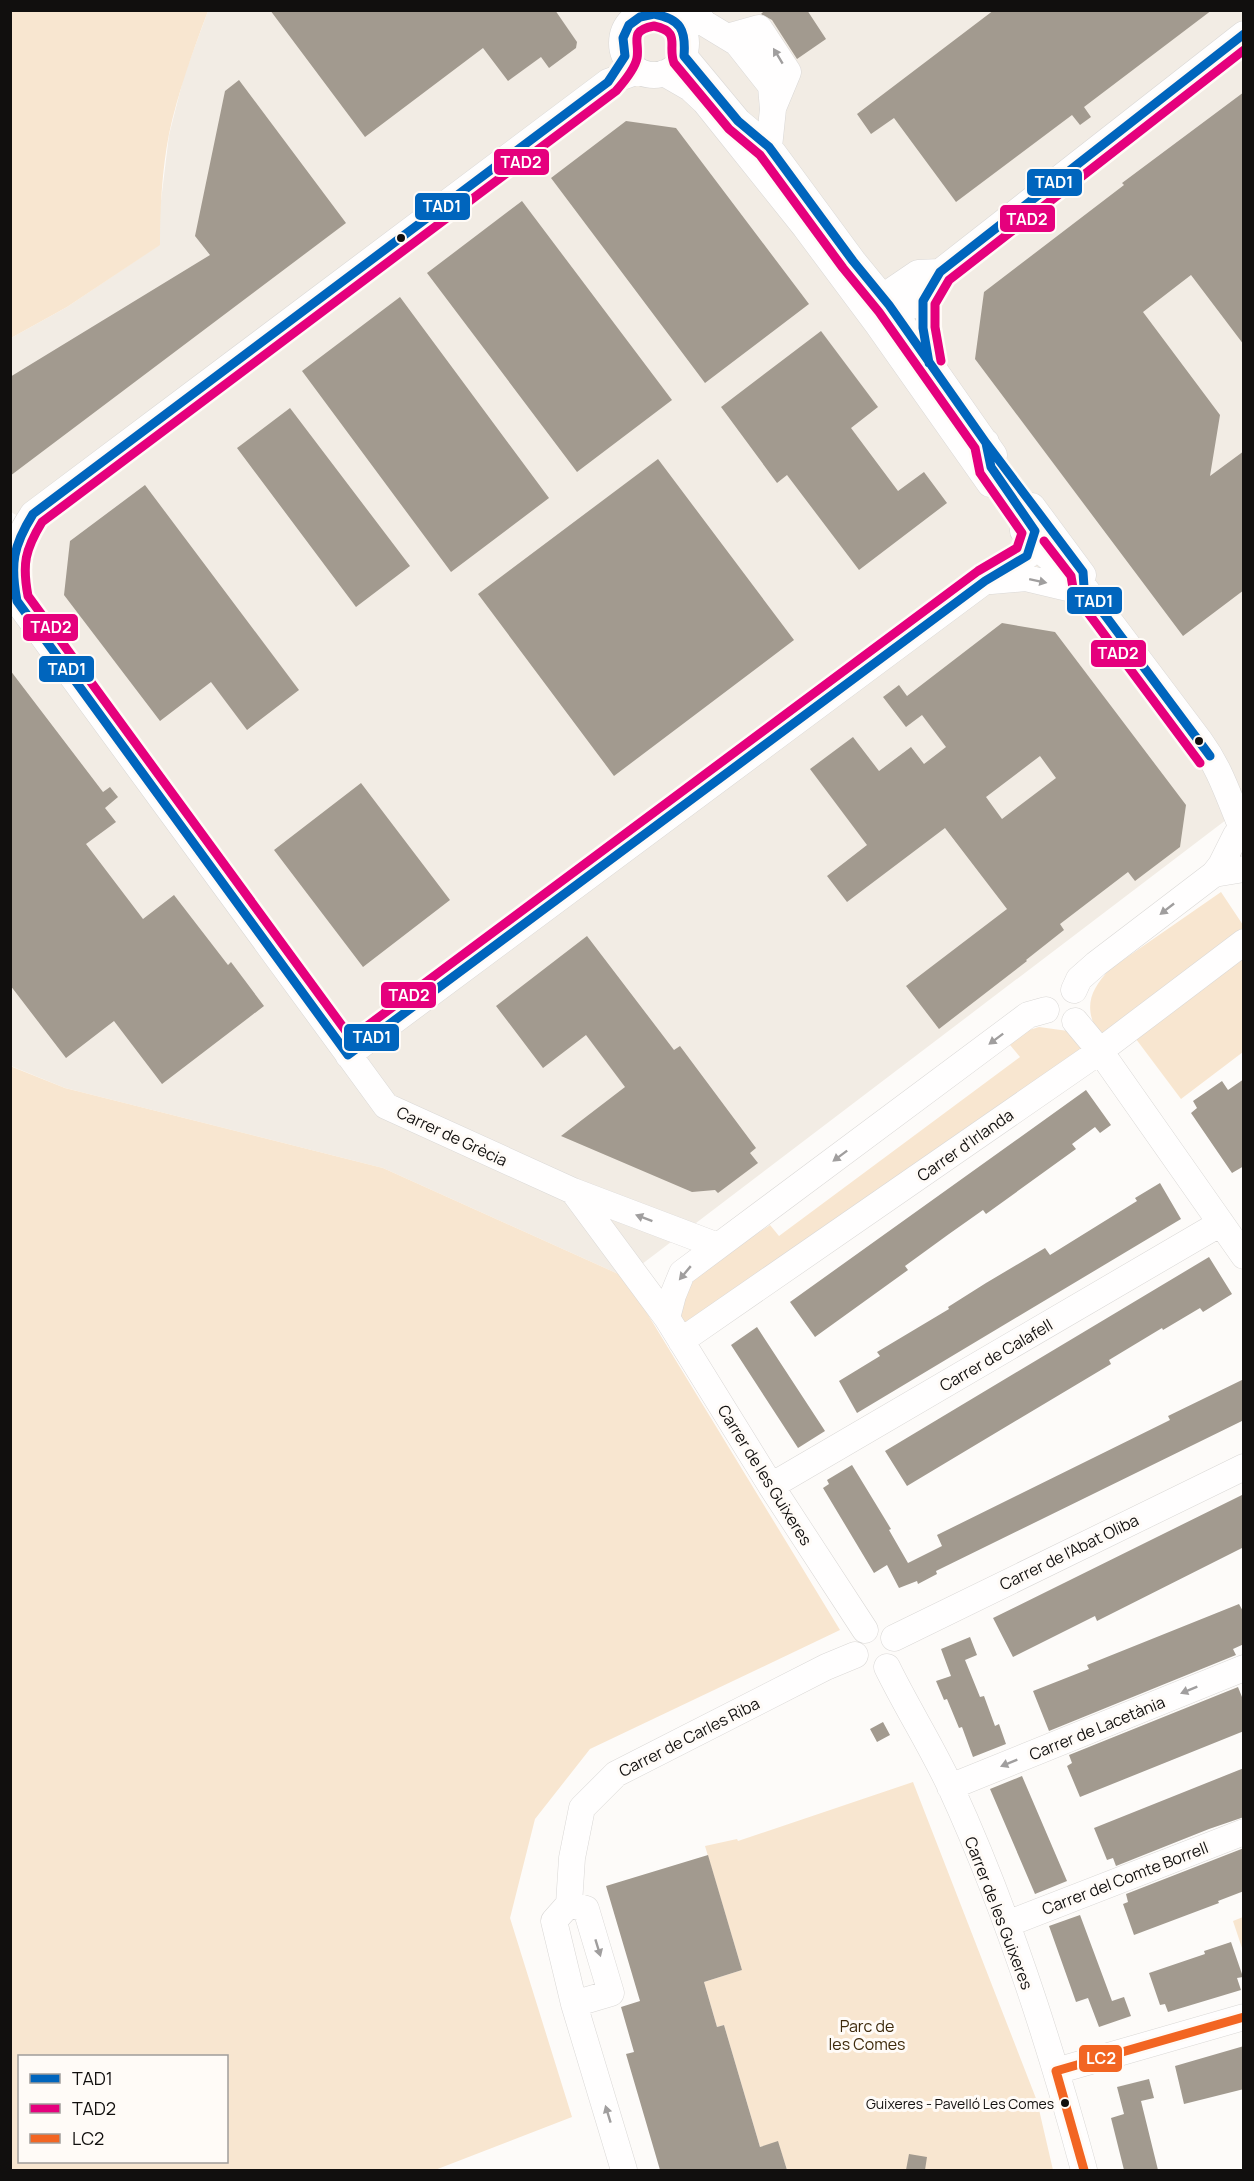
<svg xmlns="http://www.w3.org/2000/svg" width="1254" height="2181" font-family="Manrope,sans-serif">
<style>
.built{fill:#f2ece4}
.green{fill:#f8e6d0;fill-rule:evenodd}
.building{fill:#a29a8f;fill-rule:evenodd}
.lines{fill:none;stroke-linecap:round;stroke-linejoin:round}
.minor-casing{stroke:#dad8d6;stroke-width:27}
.minor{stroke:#fffefe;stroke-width:26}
.bus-1-casing{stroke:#fffbf7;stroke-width:14}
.bus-2-casing{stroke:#fffbf7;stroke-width:14}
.bus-3-casing{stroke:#fffbf7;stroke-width:14}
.bus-1{stroke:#0065bd;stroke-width:9}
.bus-2{stroke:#e5007d;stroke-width:9}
.bus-3{stroke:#f26522;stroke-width:9}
.oneway{fill:#a09e9e}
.bus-dot{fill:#110f0e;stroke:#fffbf7;stroke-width:2}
.labels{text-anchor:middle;stroke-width:6;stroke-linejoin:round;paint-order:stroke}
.bus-label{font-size:14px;fill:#110f0e;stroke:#fffbf7;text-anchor:end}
.street-label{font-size:16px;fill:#110f0e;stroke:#fffbf7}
.park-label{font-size:16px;fill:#3e2a0b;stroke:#fffbf7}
.line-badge{stroke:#fffbf7;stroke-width:2}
.badge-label{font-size:16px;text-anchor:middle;font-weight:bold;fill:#fff}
</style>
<rect width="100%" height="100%" fill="#fdfbf9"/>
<!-- built -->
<path class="built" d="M208 11H1243V807L625 1277 383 1168 65 1088 11 1066 10 527 16 515 11 512V338L67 307 159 245 160 209 169 135 184 76Z"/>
<!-- green -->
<path class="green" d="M11 10 208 11C193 51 178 92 169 134 162 170 160 209 160 245L67 307 11 338Z
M1221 892 1243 925V931L1100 1036C1083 1009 1089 991 1110 969Z
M1243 957V1052L1181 1099 1136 1039Z
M1039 1027 1068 1031 1085 1047 686 1332C680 1318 677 1307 684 1292 692 1274 751 1238 770 1225L779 1236 1020 1057 1010 1045 1026 1031Z
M10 1066 65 1088 383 1168 625 1277 840 1630 590 1749 535 1819 510 1918 572 2117 435 2170H11ZM20 2056H226V2162H20Z
M913 1782 1037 2101 1053 2170H787L778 2142 760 2147 724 2025 717 2027 704 1982 742 1970 705 1846 737 1839 738 1841Z
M1243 1917H1244L1243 1951 1233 1921Z"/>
<!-- building -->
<path class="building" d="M270 10H555L577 42 576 48 549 68 541 57 508 81 483 48 365 137Z
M765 10H807L826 39 797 59 772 20 761 14Z
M994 10H1212L1084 107 1091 117 1080 125 1072 115 956 202 894 118 871 134 857 114Z
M239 80 346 223 10 476V377L210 255 195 236 225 91Z
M1244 92V345L1191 275 1143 312 1220 415 1210 476 1244 451V590L1183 636 975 359 984 292 1124 185 1122 183Z
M626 121 676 128 809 304 705 383 551 178Z
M522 201 672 400 577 472 427 273Z
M400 297 549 498 451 572 302 371Z
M821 331 878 407 851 428 898 491 924 472 947 503 859 570 787 475 777 483 721 407Z
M290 408 410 566 356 607 237 448Z
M658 459 794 640 614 776 478 594Z
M145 485 299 690 247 730 211 682 160 721 64 595 70 541Z
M1002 623 1055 632 1186 805 1180 847 1135 881 1128 872 1060 924 1064 930 1026 960 1027 961 939 1029 906 986 1007 909 945 828 847 902 827 876 867 845 810 769 853 737 879 771 911 747 924 764 946 747 922 715 906 727 883 697 899 685 907 696ZM1040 756 1056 778 1002 819 986 797Z
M10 670 103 792 110 787 118 797 105 808 116 822 86 844 143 919 174 895 228 965 231 962 264 1006 162 1084 114 1021 66 1058 10 985Z
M361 783 450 900 363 967 274 850Z
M587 936 674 1050 680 1046 756 1148 750 1153 758 1163 718 1193 715 1190 692 1192 561 1136 625 1087 586 1035 543 1068 496 1006Z
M1244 1079V1166L1232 1173 1191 1113 1197 1108 1193 1101 1222 1081 1228 1090Z
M1086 1090 1111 1125 1100 1133 1095 1127 1072 1144 1076 1149 986 1214 983 1210 949 1234 905 1266 908 1270 815 1337 790 1302Z
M1160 1183 1181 1219 857 1413 839 1381 880 1356 877 1352 949 1309 948 1307 986 1283 1045 1248 1050 1255 1137 1201 1135 1198Z
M1209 1257 1232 1294 1203 1312 1200 1308 1163 1330 1162 1328 1109 1360 1111 1364 907 1486 885 1451Z
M757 1327 825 1431 798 1448 731 1345Z
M1244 1379V1420L936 1571 937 1574 918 1584 917 1581 899 1588 887 1565 874 1573 823 1488 829 1484 827 1480 852 1465 891 1529 889 1530 908 1563 942 1546 937 1535 1170 1420 1168 1416Z
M1244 1494V1547L1097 1621 1095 1616 1013 1657 993 1618Z
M1239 1604 1244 1613V1644L1233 1649 1236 1655 1049 1731 1033 1691 1089 1669 1087 1665Z
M970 1637 977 1655 965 1660 980 1697 984 1696 995 1726 999 1724 1006 1744 973 1757 962 1727 959 1728 947 1699 944 1700 936 1681 951 1676 941 1649Z
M1238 1687 1244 1702V1731L1080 1797 1067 1766 1072 1763 1069 1755Z
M883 1722 890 1735 877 1742 870 1729Z
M1244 1768V1817L1209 1829 1116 1866 1113 1858 1107 1860 1094 1828Z
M1022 1776 1067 1881 1035 1894 990 1789Z
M1244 1848V1891L1218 1901 1219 1903 1134 1935 1123 1904 1128 1902 1126 1894Z
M708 1855 742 1970 704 1982 717 2027 724 2025 760 2147 778 2141 787 2170H660L626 2054 634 2052 621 2007 640 2001 606 1886Z
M1080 1915 1112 2001 1124 1997 1131 2016 1099 2027 1088 1998 1076 2002 1049 1926Z
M1231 1942 1243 1977 1237 1978 1241 1990 1168 2012 1165 2004 1160 2005 1149 1973 1205 1954 1204 1951Z
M1244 2046V2089L1184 2104 1175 2066Z
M1149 2079 1154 2098 1141 2101 1158 2170H1124L1111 2118 1124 2114 1117 2087Z
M909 2154 927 2157 925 2170H906Z"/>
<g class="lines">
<defs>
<path id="minor" d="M693 10 704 23 737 43 771 86 773 109 769 147
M622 43a32 32 0 1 1 64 0a32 32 0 1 1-64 0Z
M727 37 759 28 788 72 773 108
M684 56 738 121 769 147 853 261 889 305 994 455
M638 71 608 82 33 514C10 549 9 561 17 601L386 1106 573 1191 667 1318 771 1486 865 1630
M664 73 690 88 705 102 805 227 878 325 990 484
M877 303 904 309 923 301 940 272 1244 34
M886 317 893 290 918 273 940 272
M1032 506 1083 575
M1023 531 1034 545 1084 587 1200 741C1219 767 1227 792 1239 821
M991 581 1026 578 1085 592
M1214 874 1244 869
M1074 990 1079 979 1096 964 1214 874 1221 865 1236 835
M1075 1021 1100 1051 1244 1256
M348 1055 985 581 1027 556 1035 531 991 467 986 442
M573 1191 718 1246
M667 1318 673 1295 682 1273 1028 1015 1046 1010
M681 1341 1100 1051 1244 942
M771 1486 1221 1223
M894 1638 1244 1467
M887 1667C907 1708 932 1747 951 1788 1007 1910 1049 2040 1084 2170
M950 1787 1244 1668
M569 1904 586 1909 611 1993 574 2004
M1007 1924 1244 1832
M1056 2071 1244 2017
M624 2170 574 2004 554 1921 569 1904 572 1858 582 1808 616 1774 826 1667 855 1655"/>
</defs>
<!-- minor casing -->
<use href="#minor" class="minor-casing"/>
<!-- minor -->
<use href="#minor" class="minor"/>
<defs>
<path id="bus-1" d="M654 14C681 19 686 30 684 56L738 121 769 147 853 261 889 305 986 443 991 467 1035 531 1027 556 985 581 348 1055 17 601C10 564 13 546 33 514L608 82 625 56 623 38 629 25 640 17Z
M929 363 923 328V301L940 272 1244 34
M986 443 1083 572 1084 587 1210 756"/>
<path id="bus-2" d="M654 26C682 32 667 45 674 63L729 129 760 155 843 268 879 312 975 448 980 473 1022 533 1017 548 978 571 351 1038 28 596C22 564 25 550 42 522L616 91C623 83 635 69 637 58 640 41 628 31 654 26Z
M941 361 935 327V304L949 280 1244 50
M1044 541 1071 576 1074 594 1200 763"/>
<path id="bus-3" d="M1084 2170 1056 2071 1244 2017"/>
</defs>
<!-- bus-1 casing -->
<use href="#bus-1" class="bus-1-casing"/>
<!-- bus-2 casing -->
<use href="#bus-2" class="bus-2-casing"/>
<!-- bus-3 casing -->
<use href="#bus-3" class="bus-3-casing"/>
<!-- bus-1 -->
<use href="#bus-1" class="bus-1"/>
<!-- bus-2 -->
<use href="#bus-2" class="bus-2"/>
<!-- bus-3 -->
<use href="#bus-3" class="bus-3"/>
</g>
<!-- one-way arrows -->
<defs><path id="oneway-solid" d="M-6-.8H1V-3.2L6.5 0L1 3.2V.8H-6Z" transform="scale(1.5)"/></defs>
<g class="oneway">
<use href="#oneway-solid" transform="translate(778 56) rotate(-121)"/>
<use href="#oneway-solid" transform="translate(1038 581) rotate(12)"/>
<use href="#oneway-solid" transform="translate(1167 909) rotate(142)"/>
<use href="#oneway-solid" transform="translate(996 1039) rotate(143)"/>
<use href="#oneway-solid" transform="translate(840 1156) rotate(143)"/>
<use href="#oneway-solid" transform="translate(644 1218) rotate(-159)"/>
<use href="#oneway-solid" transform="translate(685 1273) rotate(130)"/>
<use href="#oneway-solid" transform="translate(1189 1690) rotate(158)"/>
<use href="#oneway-solid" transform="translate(1009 1763) rotate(158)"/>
<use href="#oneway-solid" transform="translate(598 1948) rotate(73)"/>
<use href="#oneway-solid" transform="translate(608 2114) rotate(-107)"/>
</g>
<!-- markers -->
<g class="bus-dot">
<circle cx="401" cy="238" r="5"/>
<circle cx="1199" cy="741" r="5"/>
<circle cx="1065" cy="2103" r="5"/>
</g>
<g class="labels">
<!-- bus labels -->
<g class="bus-label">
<text x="1054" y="2109">Guixeres - Pavelló Les Comes</text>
</g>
<!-- street labels -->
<g class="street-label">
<text transform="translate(452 1136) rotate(25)" y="6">Carrer de Grècia</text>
<text transform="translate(965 1145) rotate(-35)" y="6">Carrer d'Irlanda</text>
<text transform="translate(996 1355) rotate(-30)" y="6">Carrer de Calafell</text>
<text transform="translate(765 1475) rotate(58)" y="6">Carrer de les Guixeres</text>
<text transform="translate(1069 1552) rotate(-26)" y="6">Carrer de l'Abat Oliba</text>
<text transform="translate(1097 1728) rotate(-22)" y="6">Carrer de Lacetània</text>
<text transform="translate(689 1737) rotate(-27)" y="6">Carrer de Carles Riba</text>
<text transform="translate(1125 1878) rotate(-21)" y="6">Carrer del Comte Borrell</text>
<text transform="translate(999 1913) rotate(69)" y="6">Carrer de les Guixeres</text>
</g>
<!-- park labels -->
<g class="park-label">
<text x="867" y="2032">Parc de<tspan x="867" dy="18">les Comes</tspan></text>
</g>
</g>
<g class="line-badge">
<rect x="493" y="148" width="57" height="28" rx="6" fill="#e5007d"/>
<rect x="1026" y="168" width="57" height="29" rx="6" fill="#0065bd"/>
<rect x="414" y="192" width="57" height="29" rx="6" fill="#0065bd"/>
<rect x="999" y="204" width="57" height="29" rx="6" fill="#e5007d"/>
<rect x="1066" y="586" width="57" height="29" rx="6" fill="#0065bd"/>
<rect x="22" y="613" width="57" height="29" rx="6" fill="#e5007d"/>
<rect x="1090" y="639" width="57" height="29" rx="6" fill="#e5007d"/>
<rect x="38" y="655" width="57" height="28" rx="6" fill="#0065bd"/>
<rect x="380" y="981" width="57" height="28" rx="6" fill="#e5007d"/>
<rect x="343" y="1023" width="57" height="29" rx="6" fill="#0065bd"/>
<rect x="1078" y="2044" width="45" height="29" rx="6" fill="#f26522"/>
</g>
<g class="badge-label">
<text x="521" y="168">TAD2</text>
<text x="1054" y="188">TAD1</text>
<text x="442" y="212">TAD1</text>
<text x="1027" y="225">TAD2</text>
<text x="1094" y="607">TAD1</text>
<text x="51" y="633">TAD2</text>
<text x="1118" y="659">TAD2</text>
<text x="67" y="675">TAD1</text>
<text x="409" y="1001">TAD2</text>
<text x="372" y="1043">TAD1</text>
<text x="1101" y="2064">LC2</text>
</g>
<!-- border -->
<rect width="1254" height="2181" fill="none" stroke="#110f0e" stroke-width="24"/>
<!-- legend -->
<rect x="18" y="2055" width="210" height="108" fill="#fffbf7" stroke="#a09d9a" stroke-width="1.5"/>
<rect x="30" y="2074" width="30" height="9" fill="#0065bd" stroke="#a09d9a" stroke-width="1.5"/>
<text x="72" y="2085" font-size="18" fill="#110f0e">TAD1</text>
<rect x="30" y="2104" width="30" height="9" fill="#e5007d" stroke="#a09d9a" stroke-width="1.5"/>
<text x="72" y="2115" font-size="18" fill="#110f0e">TAD2</text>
<rect x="30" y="2134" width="30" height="9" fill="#f26522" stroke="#a09d9a" stroke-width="1.5"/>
<text x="72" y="2145" font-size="18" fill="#110f0e">LC2</text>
</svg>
